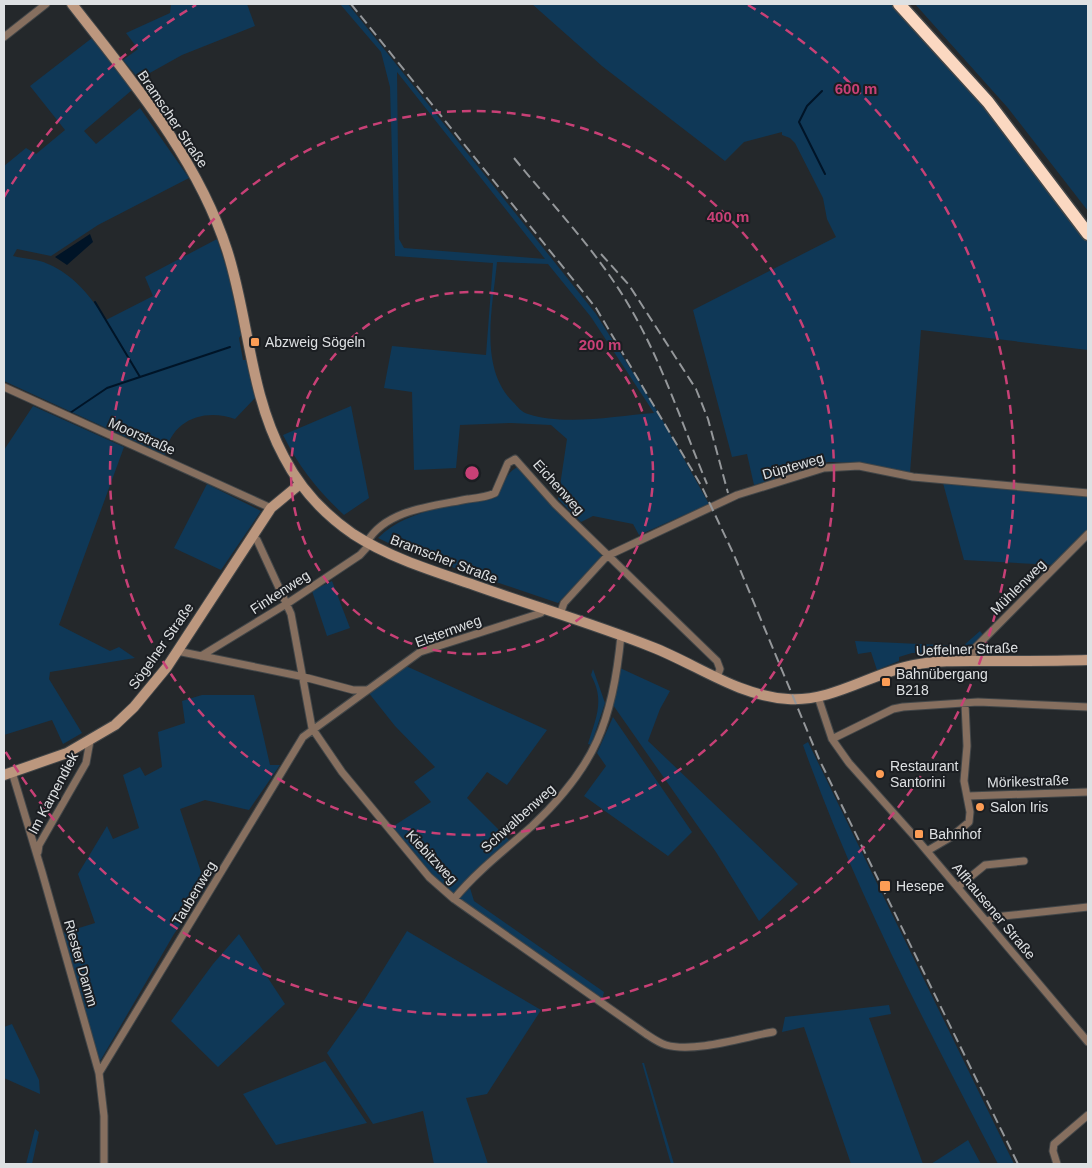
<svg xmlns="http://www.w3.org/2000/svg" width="1092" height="1168" font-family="Helvetica,sans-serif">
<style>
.green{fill:#0f3857;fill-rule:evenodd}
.water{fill:#001427}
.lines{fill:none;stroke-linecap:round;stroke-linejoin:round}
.stream{stroke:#001427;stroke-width:2}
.street-casing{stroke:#424648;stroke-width:9}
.secondary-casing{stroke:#424648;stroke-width:12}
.highway-casing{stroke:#424648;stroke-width:15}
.street{stroke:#866f5f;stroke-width:7}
.secondary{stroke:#bc977e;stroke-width:10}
.highway{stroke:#fbd8c1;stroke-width:12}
.rail{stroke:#94979a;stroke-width:2;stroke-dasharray:10 5;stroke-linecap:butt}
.ring{fill:none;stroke:#c84076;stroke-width:2.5;stroke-dasharray:9 6}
.poi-dot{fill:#fd9d55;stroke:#1b1e22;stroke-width:2}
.labels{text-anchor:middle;stroke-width:4;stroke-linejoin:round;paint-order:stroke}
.street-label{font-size:14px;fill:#dee1e3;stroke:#1b1e22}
.poi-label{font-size:14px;fill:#dee1e3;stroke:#1b1e22;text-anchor:start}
.centre{fill:#c84076;stroke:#1b1e22;stroke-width:2.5}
.ring-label{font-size:15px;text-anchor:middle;font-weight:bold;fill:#c84076;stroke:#1b1e22;stroke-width:4;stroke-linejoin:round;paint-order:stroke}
</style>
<rect width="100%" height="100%" fill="#24282b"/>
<!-- green -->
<path class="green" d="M171 4H247L255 26 182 55 139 79 123 60 138 49 126 33 170 13Z
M340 4H348L596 314 659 414 709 504 639 535 633 524 593 516 581 522 558 499 567 439 551 425 511 423 460 425 456 468 414 470 412 392 384 388 392 346 486 355 493 263 395 256 390 87 381 52ZM397 72 545 259 404 248 399 239ZM497 262 548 264 591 317 654 413C616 416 564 426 528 414 522 413 517 406 513 402 478 367 493 306 497 262Z
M532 4H894L990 111 1088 238V350L921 330 910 473 859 463 828 462 754 485 747 454 732 457 693 310 836 237 827 219 823 198 795 143 790 138 782 135V132L744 142 725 161 602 66Z
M915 4H1088V211L1008 108Z
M92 38 132 90 84 131 96 144 140 108 189 178 98 225 51 256 17 249 13 256C24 259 38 259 48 264 73 274 92 298 106 320L153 296 145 277 217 239 228 273 241 335 239 338 243 360H246L255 398 235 419C204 408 171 420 165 455L4 381V166L26 148 36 154 65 130 30 86Z
M33 406 124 447 59 625 110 651 119 647 135 658 50 672 49 679 82 733 63 744 52 720 4 735V450Z
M351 406 369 498 344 515C318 491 299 467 283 435Z
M518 467 602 556 558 603 405 551 378 538C407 509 455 505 494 498 504 488 504 473 518 467Z
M943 483 1088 496V531L1054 565 964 560Z
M207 484 261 511 221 570 174 548Z
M332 581 350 628 327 636 312 591Z
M980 631 984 636 966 654 912 653 899 657V661L877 670 871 652 858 654 855 641 963 646Z
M406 666 547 730 507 785 487 772 467 798 510 841 453 896 433 877 392 827 431 802 414 782 435 767 395 726 368 692Z
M620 668 670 691 660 709 648 741 798 884 759 921 716 852 613 705Z
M593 669 605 703 591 745 588 744C596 717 605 701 591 675Z
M202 695H254L270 765H280L249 810 205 800 180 809 206 887 174 934 99 1063 63 933 95 923 78 874 107 826 113 839 139 828 123 775 140 767 145 776 162 767 158 732 185 723 182 701Z
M613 717 692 832 668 856 584 796 606 766 597 753Z
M808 742 1014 1164H998C927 1027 855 891 803 745Z
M470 888 474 901 604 992 602 1000 457 900Z
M407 931 541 1010 487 1094 466 1098 488 1164H434L423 1111 373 1124 327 1053 363 1002Z
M239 934 285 1004 218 1067 171 1021 213 964Z
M889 1005 891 1014 869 1018 923 1164H851L804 1027 782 1032 785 1017Z
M12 1024 39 1080 40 1094 4 1078V1027Z
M325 1061 367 1123 276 1145 243 1094Z
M642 1063H644L674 1164H671Z
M35 1129 39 1132 32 1164H26Z
M968 1140 981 1164H931Z"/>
<!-- water -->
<path class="water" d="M90 234 93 242 67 265 55 257Z"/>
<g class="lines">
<!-- stream -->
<path class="stream" d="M822 91 807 106 799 122 825 174
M95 302 140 377
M70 413 107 388 230 347"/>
<defs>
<path id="street" d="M4 37 46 4
M4 387 271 508
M252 536 257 540 291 614 312 728 342 772 429 877 454 899 646 1034C652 1038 659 1043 666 1045 695 1053 744 1037 773 1032
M367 542C386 509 434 506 468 499 477 498 487 497 495 493L508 463 515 459 555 504 717 661 720 669 717 677
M560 614 564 603 607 556 737 495 824 468 859 466 913 477 1088 493
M177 651 304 677 353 690H366
M201 656 288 603 360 555 370 544
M971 661 975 648 1088 534
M818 697 832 739 849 763 915 837 1088 1042
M832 739 893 709 903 707 978 702 1088 707
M12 772 42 872 99 1073 104 1116V1164
M968 796 1088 792
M927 851 951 837 969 822 970 812 964 781 967 746 965 704
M38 852 39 845 86 763 90 741
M958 887 985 865 1024 861
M454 899C477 871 505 850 532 826 595 767 613 721 621 635
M987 922 994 917 1088 907
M99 1073 303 737 420 652 541 613 543 609
M1057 1164 1053 1151 1054 1144 1088 1115"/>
<path id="secondary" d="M72 4C131 80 197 157 227 250 249 318 249 392 284 457 300 488 324 514 353 534 390 558 433 571 474 585 533 606 594 624 652 647 696 664 738 696 788 699 833 702 871 673 914 665 939 660 965 661 991 661 1023 661 1056 661 1088 660
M4 775 67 753 115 725 134 707 167 667 271 508 300 484"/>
<path id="highway" d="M899 4 988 102 1088 234"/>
</defs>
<!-- street casing -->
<use href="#street" class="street-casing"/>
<!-- secondary casing -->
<use href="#secondary" class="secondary-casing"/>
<!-- highway casing -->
<use href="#highway" class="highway-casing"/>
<!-- street -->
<use href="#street" class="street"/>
<!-- secondary -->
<use href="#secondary" class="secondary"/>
<!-- highway -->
<use href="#highway" class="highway"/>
<!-- rail -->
<path class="rail" d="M351 4 596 308 702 487 734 555 819 759 1018 1164
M514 158C553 206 596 250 628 304 661 359 682 424 707 484
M601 254 629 285 696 389 708 419 728 493"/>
</g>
<!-- distance rings -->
<g class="ring">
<circle cx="472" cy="473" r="181"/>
<circle cx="472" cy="473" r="362"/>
<path d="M4 197A543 543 0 0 1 196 5M748 5A543 543 0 1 1 4 749"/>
</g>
<!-- markers -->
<g class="poi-dot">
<rect x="250" y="337" width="10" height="10" rx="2.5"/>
<rect x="881" y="677" width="10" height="10" rx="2.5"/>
<circle cx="880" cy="774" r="5"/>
<circle cx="980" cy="807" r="5"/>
<rect x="914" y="829" width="10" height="10" rx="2.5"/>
<rect x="879" y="880" width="12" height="12" rx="2.5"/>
</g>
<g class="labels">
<!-- street labels -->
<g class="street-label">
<text transform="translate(173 119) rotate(56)" y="5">Bramscher Straße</text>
<text transform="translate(142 436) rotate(24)" y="5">Moorstraße</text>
<text transform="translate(793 466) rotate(-16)" y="5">Düpteweg</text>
<text transform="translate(559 487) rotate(48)" y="5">Eichenweg</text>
<text transform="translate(444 559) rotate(21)" y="5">Bramscher Straße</text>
<text transform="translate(1018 587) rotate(-45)" y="5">Mühlenweg</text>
<text transform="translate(280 592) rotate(-33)" y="5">Finkenweg</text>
<text transform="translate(448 631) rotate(-20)" y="5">Elsternweg</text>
<text transform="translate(161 646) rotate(-55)" y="5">Sögelner Straße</text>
<text transform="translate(967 649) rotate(-2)" y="5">Ueffelner Straße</text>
<text transform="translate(1028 781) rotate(-2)" y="5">Mörikestraße</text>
<text transform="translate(53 793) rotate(-62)" y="5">Im Karpendiek</text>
<text transform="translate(518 818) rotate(-42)" y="5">Schwalbenweg</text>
<text transform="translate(432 857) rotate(47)" y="5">Kiebitzweg</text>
<text transform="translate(194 893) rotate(-59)" y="5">Taubenweg</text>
<text transform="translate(994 911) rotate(50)" y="5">Alfhausener Straße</text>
<text transform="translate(81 963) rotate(74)" y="5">Riester Damm</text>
</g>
<!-- poi labels -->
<g class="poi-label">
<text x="265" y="347">Abzweig Sögeln</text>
<text x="896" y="679">Bahnübergang<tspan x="896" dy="16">B218</tspan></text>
<text x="890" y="771">Restaurant<tspan x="890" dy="16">Santorini</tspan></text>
<text x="990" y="812">Salon Iris</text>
<text x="929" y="839">Bahnhof</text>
<text x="896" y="891">Hesepe</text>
</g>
</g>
<circle cx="472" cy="473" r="8" class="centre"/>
<g class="ring-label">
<text x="856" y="94">600 m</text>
<text x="728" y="222">400 m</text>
<text x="600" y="350">200 m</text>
</g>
<!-- border -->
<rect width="1092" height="1168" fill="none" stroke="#dee1e3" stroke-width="10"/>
</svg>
